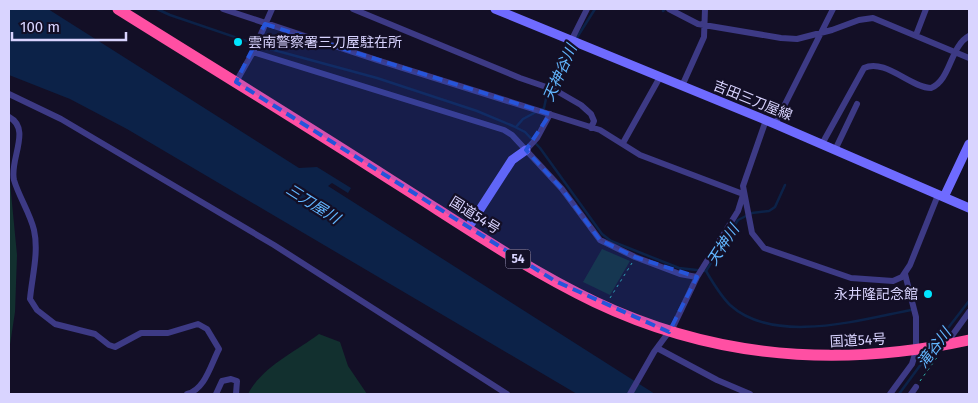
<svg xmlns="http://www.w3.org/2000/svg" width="978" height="403" font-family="'Fira Sans','Noto Sans JP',sans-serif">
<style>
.green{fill:#12302f}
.water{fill:#0c2248}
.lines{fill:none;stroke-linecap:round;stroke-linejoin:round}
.stream{stroke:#0c2248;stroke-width:2.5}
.path{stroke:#2fb8b0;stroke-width:1;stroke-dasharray:2.5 4;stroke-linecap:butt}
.street{stroke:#3d3a85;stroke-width:6}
.secondary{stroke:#6f6bff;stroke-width:9}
.highway{stroke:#ff4fa3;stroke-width:11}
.marked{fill:#2655da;fill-opacity:0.2;stroke:#2655da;stroke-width:4;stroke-dasharray:10 6;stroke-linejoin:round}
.poi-dot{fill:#00e5ff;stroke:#130f26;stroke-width:2}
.labels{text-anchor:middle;stroke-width:4.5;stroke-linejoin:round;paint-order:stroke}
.shield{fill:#130f26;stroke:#9e99be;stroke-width:1}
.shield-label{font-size:12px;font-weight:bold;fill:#d9d4ff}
.poi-label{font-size:14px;fill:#d9d4ff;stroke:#130f26;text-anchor:start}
.street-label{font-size:14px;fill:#d9d4ff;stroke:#130f26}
.water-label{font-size:15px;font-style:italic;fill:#62b6ff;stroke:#130f26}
</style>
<rect width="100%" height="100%" fill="#130f26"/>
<!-- green -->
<path class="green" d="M9 172 17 255 15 312 9 351Z
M602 249 630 261 610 295 583 282Z
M319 334 340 342 348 366 367 394H248C262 367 295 352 319 334Z"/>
<!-- water -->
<path class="water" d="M9 9H48L299 168 317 167 351 188 348 193 332 183 328 186 655 394H577L127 129 70 99 9 75Z"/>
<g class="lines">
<!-- stream -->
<path class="stream" d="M157 9 170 15 270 49 377 78 477 111 513 126 525 132 540 148 602 234 611 241 679 268 706 271
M663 11 665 9
M576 39 595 9
M541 110 544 108 547 94 573 43
M516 127 523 119 536 112
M706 271C713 283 720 295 730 305 774 345 859 320 911 310
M706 271 738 220 752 213 769 211 775 207 785 185
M938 341 969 301
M899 394 930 352"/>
<!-- path -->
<path class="path" d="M610 298 632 263
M920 381 938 356"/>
<!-- street -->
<path class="street" d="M223 9 377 60 600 130 640 155 743 194
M353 9 520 78 555 90 581 105 591 114 594 121 591 128
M669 9 698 24 781 38 797 39 832 30 859 20 873 18 969 58
M916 35 926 9
M571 41 587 9
M253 52 504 130 512 135 562 189 600 240 635 257 680 274 697 277
M236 82 253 52 272 9
M682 86 704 37 705 9
M9 94 61 119 274 245 507 394
M9 117C32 129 9 160 14 180 19 197 30 213 34 230 39 252 32 277 30 299L37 310 55 324 95 334 109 345 115 347 141 333H168L198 324 207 329 219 349C211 364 205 390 187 394
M766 120 743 186 752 233 764 248 851 278 893 281 902 277 910 265 938 195
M775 124 833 9
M623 143 660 77
M822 144 864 68C885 58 911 88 931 88 951 80 950 46 969 36
M526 150 537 138 550 114
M835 150 857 104
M951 344V337L969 312
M657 348 717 380 750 394
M216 394 222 381 231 379 237 381 236 394
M630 394 654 352 674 325 697 277 738 211 743 195
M890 394 912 364 916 351V317L905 274
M911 394 916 387"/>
<!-- secondary -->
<path class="secondary" d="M495 9 775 124 969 208
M944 197 969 144
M468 228 512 160 526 150"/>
<!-- highway -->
<path class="highway" d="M118 9C209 66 301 122 391 180 458 222 524 268 595 302 715 359 840 368 969 340"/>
</g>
<!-- marked area -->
<path class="marked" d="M265 24 550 114 526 150 562 189 600 240 635 257 697 277 669 332 555 281 236 82Z"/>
<!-- markers -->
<g class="poi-dot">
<circle cx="238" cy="42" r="5"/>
<circle cx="928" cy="294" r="5"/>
</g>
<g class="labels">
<!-- shield labels -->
<rect class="shield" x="505.5" y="249.5" width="25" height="19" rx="4"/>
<g class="shield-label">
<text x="518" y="263">54</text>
</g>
<!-- poi labels -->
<g class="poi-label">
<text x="248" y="47">雲南警察署三刀屋駐在所</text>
<text x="918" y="299" text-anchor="end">永井隆記念館</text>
</g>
<!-- street labels -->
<g class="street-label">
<text transform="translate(753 100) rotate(22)" y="5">吉田三刀屋線</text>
<text transform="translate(475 215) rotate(32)" y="5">国道54号</text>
<text transform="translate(858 340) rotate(-3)" y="5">国道54号</text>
</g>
<!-- water labels -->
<g class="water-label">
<text transform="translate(560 73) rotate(-66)" y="5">天神谷川</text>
<text transform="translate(313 204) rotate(32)" y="5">三刀屋川</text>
<text transform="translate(723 245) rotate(-57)" y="5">天神川</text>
<text transform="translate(934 348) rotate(-53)" y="5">滝谷川</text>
</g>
</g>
<!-- border -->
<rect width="978" height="403" fill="none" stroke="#d9d4ff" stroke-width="20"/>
<!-- scale -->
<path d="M12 32v8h114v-8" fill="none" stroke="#d9d4ff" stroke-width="2.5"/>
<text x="20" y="32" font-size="15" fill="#d9d4ff" stroke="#130f26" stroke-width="4" paint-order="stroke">100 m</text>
</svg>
